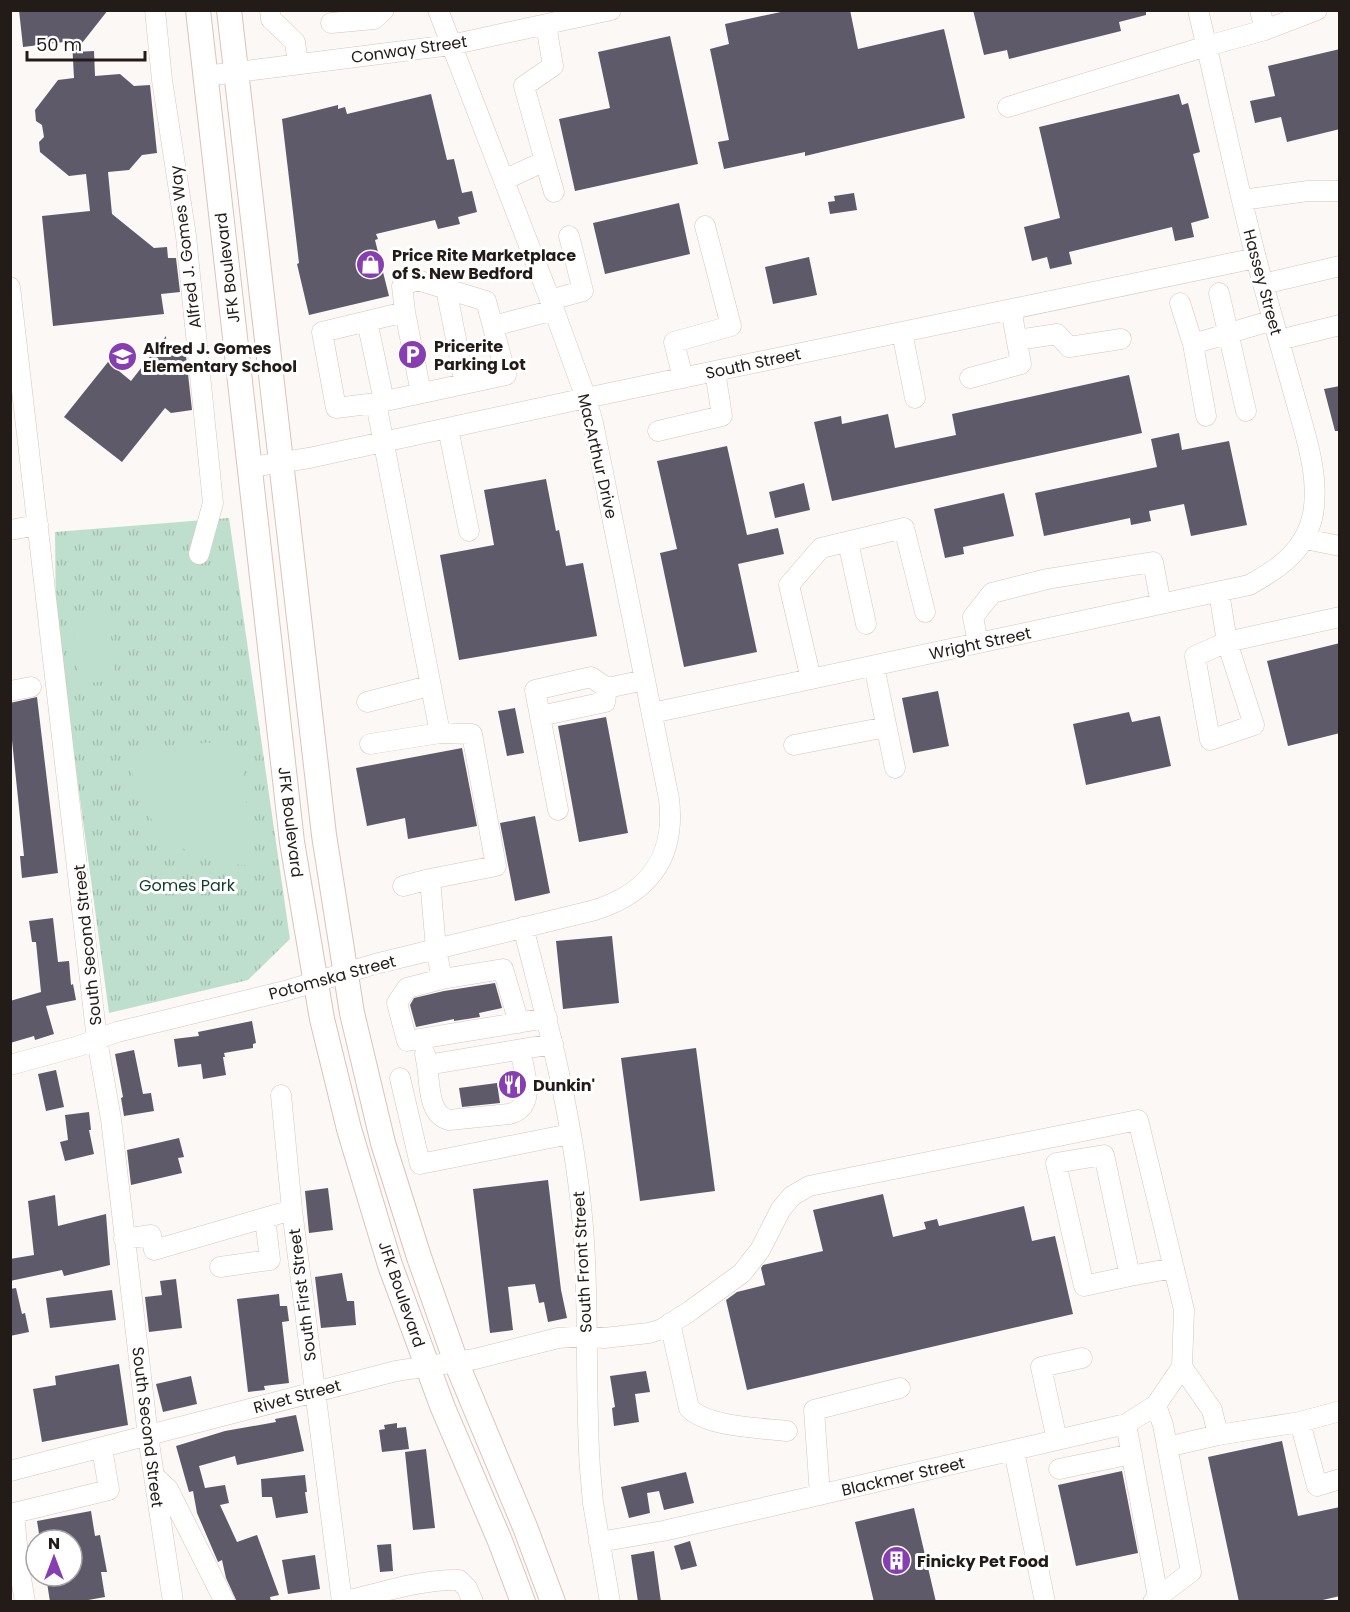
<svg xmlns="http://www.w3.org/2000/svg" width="1350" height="1612" font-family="Poppins,sans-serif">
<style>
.grass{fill:url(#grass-tufts)}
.pitch{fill:#bfdfce}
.building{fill:#5e5a6a}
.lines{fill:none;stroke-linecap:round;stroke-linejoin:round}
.minor-casing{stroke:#d9c4bb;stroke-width:21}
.major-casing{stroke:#d9c4bb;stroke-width:26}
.minor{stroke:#fff;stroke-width:20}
.major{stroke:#fff;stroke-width:24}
.labels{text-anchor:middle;stroke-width:6;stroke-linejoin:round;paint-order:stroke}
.street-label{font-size:16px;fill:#221b18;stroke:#fff}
.poi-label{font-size:16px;font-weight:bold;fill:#221b18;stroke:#fff;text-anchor:start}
.park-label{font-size:16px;fill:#103d2a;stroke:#fff}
</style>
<defs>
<pattern id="grass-tufts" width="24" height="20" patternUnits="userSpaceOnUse" patternTransform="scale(1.5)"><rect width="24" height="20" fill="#bfdfce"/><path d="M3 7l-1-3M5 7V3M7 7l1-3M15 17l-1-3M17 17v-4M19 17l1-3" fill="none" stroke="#a4bfb0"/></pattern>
</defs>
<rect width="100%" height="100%" fill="#fcf8f6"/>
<!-- grass -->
<path class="grass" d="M229 518 290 939 248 980 109 1013 56 622 55 532Z"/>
<!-- pitch -->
<path class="pitch" d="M108 613 116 680 80 684 72 617Z
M223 742 241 753 253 865C180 867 132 821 130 748Z"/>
<!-- building -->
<path class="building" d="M19 10H108L75 52 94 51 95 76 120 74 134 86 150 85 157 153 142 155 129 170 108 172 112 214 154 248 167 247 168 258H176L180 292 161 294 164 314 53 326 42 216 90 211 86 174 69 176 40 152 39 142 44 137 42 125 36 121 35 110 58 80 74 78 72 41 23 47Z
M790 10H850L858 49 944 29 965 118 805 156V152L724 169 718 142 729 140 710 49 729 44 725 24Z
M973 10H1146V15L1119 22 1121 31 1009 59 1007 50 984 55Z
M670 36 698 164 575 191 559 119 610 108 598 52Z
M1340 49V129L1287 142 1281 117 1255 123 1250 101 1275 96 1268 66Z
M431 94 447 160 454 159 462 193 472 191 477 212 458 217 460 224 438 229 435 220 376 234 378 239 375 240 389 296 309 315 297 264 299 263 282 119 338 105V109L345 107 347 114Z
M1179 94 1182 105 1188 103 1200 152 1193 154 1209 218 1191 223 1194 237 1175 241 1172 227 1069 252 1072 264 1050 269 1047 257 1032 261 1024 227 1060 218 1039 127Z
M854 193 857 210 830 214 828 202 835 201 834 196Z
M679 203 690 254 605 274 593 223Z
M809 257 817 295 773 304 765 267Z
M166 336 167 349 185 347 192 410 171 413 165 408 122 462 64 417 108 362 131 381Z
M1129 375 1142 433 832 501 814 422 841 416 842 424 888 414 895 448 956 435 952 414Z
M1340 386V431H1335L1324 389Z
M1179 433 1182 450 1229 441 1247 525 1191 536 1184 504 1149 511 1151 521 1131 525 1130 518 1044 536 1035 493 1157 467 1151 439Z
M727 446 747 535 778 528 784 554 738 564 757 652 684 667 660 553 677 549 657 461Z
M546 479 556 531 559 530 566 566 583 563 597 636 459 660 440 555 494 545 484 490Z
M804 483 810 510 775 518 769 492Z
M1004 493 1014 536 963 547 964 554 945 558 934 509Z
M1340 643V733L1288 746 1267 661Z
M938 691 949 746 913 753 902 698Z
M37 697 58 873 22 878 20 856H24L10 721V703Z
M515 708 524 753 507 756 498 711Z
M1129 712 1132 722 1160 716 1171 766 1086 785 1073 724Z
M606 717 628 833 579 842 558 726Z
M462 748 477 826 408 839 405 818 367 826 356 768Z
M535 816 550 893 515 901 500 823Z
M53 918 58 962 69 961 71 985 73 984 76 1000 46 1006 54 1034 35 1040 34 1036 10 1043V1001L41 992 36 942H32L29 921Z
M612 936 619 1003 563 1009 556 941Z
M495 983 502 1008 479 1013 480 1017 454 1021V1019L416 1027 410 1005 414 998 444 991Z
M252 1021 256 1043 253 1044V1048L224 1053 225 1057H223L226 1075 203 1079 201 1064 178 1067 174 1039 199 1036 198 1032Z
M696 1048 715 1191 640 1201 621 1058Z
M134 1050 143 1094 151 1093 154 1111 124 1116 121 1098 123 1097 115 1054Z
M56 1070 64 1107 46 1111 38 1074Z
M497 1083 500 1103 462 1107 459 1088Z
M89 1112 91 1130H89L94 1154 65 1161 60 1142 68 1140 65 1115Z
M179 1138 184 1157 178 1158 182 1173 131 1185 127 1150Z
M548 1180 561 1290 567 1318 548 1322 544 1302 539 1303 535 1284 508 1287 513 1330 490 1333 473 1189Z
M328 1188 333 1230 309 1233 305 1191Z
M883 1194 893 1237 926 1229 924 1222 937 1219 939 1226 1024 1206 1032 1241 1055 1236 1073 1314 747 1390 726 1300 737 1292 765 1285 761 1268 763 1265 823 1251 813 1210Z
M55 1195 58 1226 106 1214 110 1265 64 1276 62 1270 10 1281V1259L34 1255 28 1201Z
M342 1273 347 1301H354L356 1325 321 1328 315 1277Z
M176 1279 182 1328 149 1332 145 1297 162 1295 160 1281Z
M16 1288 22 1314 25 1313 29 1332 10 1336V1289Z
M112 1290 116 1320 50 1328 46 1298Z
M279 1294 280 1306H287L289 1321 282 1322 289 1383 264 1386 265 1390 248 1392 237 1299Z
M119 1364 128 1425 42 1442 33 1389 56 1385 55 1376Z
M646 1371 650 1392 635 1394 639 1422 614 1426 612 1408 615 1407 610 1376Z
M191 1376 197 1404 163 1412 156 1384Z
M296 1415 304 1451 237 1465 235 1456 199 1466 205 1488 225 1485 229 1503 220 1505 237 1542 257 1535 279 1595 270 1597 271 1602H237L226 1578 222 1560 218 1562 197 1513 193 1491 189 1492 176 1446 225 1431 276 1422 275 1419Z
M397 1423V1428L406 1427 409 1449 382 1452 379 1430 385 1429 384 1425Z
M1282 1441 1298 1516 1340 1507V1596L1314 1602H1239L1208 1457Z
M426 1449 435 1528 413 1530 405 1452Z
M1122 1471 1138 1553 1076 1566 1058 1485Z
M686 1472 694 1503 664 1510 659 1491 647 1493 650 1513 629 1518 621 1487Z
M305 1475 307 1492H305L308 1513 276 1518 272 1497H262L261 1479Z
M914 1508 936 1602H874L855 1522Z
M91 1511 95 1536 100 1535 107 1572H101L105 1597 77 1602H50L46 1576H72V1540H40L37 1521Z
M690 1541 697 1566 681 1570 674 1546Z
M391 1544 393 1571 380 1572 377 1545Z
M654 1551 661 1602H638L631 1555Z
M315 1555 320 1589 288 1594 282 1560Z"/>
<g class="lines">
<defs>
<path id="minor" d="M155 10 162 80 186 236 213 503 199 554
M270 10 271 19 295 42 298 64
M1260 10 1265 30
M331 23 374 19 384 10
M205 76 451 45 611 10
M1008 107 1207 46 1265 30 1317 10
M545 161 524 86 553 66 546 25
M504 180 545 161 554 192
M1242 200 1308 191H1340
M1263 284 1340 266
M10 287 97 1040 111 1119 148 1436 173 1602
M446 289 465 384
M1219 293 1246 411
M550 300 583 291 569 236
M1180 303 1193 344 1273 320
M405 312 421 393
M367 321 384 401
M493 326 554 310
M902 332 915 398
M1017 340 1057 334 1069 347 1121 339
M1279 340 1340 325
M1193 344 1206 416
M683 378 674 342 731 326 705 226
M970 378 1021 364 1011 309
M448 428 469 531
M658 431 722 416 715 371
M251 467 309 458 586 398 1256 258
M10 530 38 525
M1305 539 1340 546
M848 542 866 624
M1219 592 1227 642 1195 656 1210 740 1254 725 1227 642 1340 617
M978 643 973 617 992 593 1047 579 1153 562 1161 604
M874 666 895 768
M811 679 789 585 821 548 904 528 925 612
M10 691 31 687
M367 702 429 686
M652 713 1249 585C1280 568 1306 550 1313 514 1320 474 1304 431 1294 394 1281 348 1268 303 1256 258 1235 176 1218 93 1198 10
M540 716 605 702 607 688
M370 744 440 733 376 403 506 375 486 301 417 280 402 286 405 312 322 332 336 408 376 403
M794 745 886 727
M558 810 535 690 591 677 607 688 645 680
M430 879 496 866 472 734 440 733
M403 886 430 879 436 949 442 979 407 988 397 1003 407 1041 547 1018
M523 927C550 1030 577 1134 584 1241 589 1317 585 1393 590 1469L593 1503 610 1602
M442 979 503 969 519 1023
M425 1054 427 1065 553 1044
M10 1065 79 1046 117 1032 285 991 375 964 595 910C649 893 676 857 669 799L593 423 586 398 554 310 438 10
M427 1065C430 1084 428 1115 449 1120L509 1114C538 1107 524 1071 520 1050
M400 1078 420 1164 570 1134
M281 1095 292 1210 342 1602
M1104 1155 1130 1276 1084 1286 1056 1163Z
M124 1239 151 1235 154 1250 292 1210
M220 1267 270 1260 265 1218
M1130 1276 1174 1268
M670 1323 689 1408C707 1427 761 1428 787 1431
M1156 1405 1163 1425 1191 1572 1158 1597
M1300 1422 1317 1486 1340 1479
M1126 1424 1158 1597 1153 1602
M1057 1440 1041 1367 1082 1358
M1167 1447 1218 1435 1300 1422 1340 1411
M1014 1451 1045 1602
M1059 1469 1132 1454
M10 1471 396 1371 475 1359 558 1338 586 1336 604 1338 649 1333 662 1329 690 1311 742 1273 760 1250 781 1209 792 1196 809 1186 1138 1120 1184 1310 1182 1367 1212 1410 1218 1435
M154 1476 168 1489 225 1602
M820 1495 814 1410 900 1388
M599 1542 663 1531 1126 1424 1156 1405 1182 1367
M19 1567 14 1513 109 1490 102 1448
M10 1568 19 1567 25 1602
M343 1602C380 1593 420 1579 459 1580L467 1588 473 1602"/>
<path id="major" d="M198 10 292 842 322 1019 349 1129 390 1265 443 1408 500 1541 523 1602
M229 10 324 835 352 1013 383 1143 419 1257 456 1362 525 1527 553 1602"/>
</defs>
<!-- minor casing -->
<use href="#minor" class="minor-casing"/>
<!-- major casing -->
<use href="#major" class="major-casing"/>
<!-- minor -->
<use href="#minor" class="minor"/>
<!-- major -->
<use href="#major" class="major"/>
</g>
<!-- icons -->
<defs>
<symbol id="shop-disc" viewBox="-11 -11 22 22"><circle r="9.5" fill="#863eb1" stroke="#fff"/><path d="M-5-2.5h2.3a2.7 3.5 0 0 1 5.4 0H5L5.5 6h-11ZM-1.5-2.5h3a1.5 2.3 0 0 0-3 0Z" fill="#fff"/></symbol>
<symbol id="parking-disc" viewBox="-11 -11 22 22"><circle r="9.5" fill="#863eb1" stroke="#fff"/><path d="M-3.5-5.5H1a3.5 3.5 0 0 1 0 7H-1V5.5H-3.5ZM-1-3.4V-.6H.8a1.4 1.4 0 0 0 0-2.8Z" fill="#fff"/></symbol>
<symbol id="school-disc" viewBox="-11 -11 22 22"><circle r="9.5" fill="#863eb1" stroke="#fff"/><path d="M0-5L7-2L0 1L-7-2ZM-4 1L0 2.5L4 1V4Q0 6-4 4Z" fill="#fff"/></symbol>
<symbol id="restaurant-disc" viewBox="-11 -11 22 22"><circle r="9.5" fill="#863eb1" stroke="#fff"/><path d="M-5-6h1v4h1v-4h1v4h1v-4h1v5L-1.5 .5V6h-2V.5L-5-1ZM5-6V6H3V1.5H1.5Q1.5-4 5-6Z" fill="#fff"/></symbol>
<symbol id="building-disc" viewBox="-11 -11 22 22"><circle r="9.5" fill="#863eb1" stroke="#fff"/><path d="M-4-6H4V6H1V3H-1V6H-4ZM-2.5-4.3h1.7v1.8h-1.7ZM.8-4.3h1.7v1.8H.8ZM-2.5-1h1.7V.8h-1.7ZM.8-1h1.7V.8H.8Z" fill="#fff"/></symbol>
</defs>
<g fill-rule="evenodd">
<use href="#shop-disc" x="354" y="248" width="33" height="33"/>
<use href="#parking-disc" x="396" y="338" width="33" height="33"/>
<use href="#school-disc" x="106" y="340" width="33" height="33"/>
<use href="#restaurant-disc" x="496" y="1068" width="33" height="33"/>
<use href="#building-disc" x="880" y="1544" width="33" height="33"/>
</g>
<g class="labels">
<!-- street labels -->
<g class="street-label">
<text transform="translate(409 49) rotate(-8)" y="6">Conway Street</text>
<text transform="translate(185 247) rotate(-97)" y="6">Alfred J. Gomes Way</text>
<text transform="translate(227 268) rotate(-97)" y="6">JFK Boulevard</text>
<text transform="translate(1263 282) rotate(75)" y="6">Hassey Street</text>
<text transform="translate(753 363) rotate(-12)" y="6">South Street</text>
<text transform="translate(598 456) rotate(77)" y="6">MacArthur Drive</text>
<text transform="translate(980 643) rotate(-12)" y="6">Wright Street</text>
<text transform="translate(291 822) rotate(83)" y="6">JFK Boulevard</text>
<text transform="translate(87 945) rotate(-96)" y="6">South Second Street</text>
<text transform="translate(332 977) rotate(-15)" y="6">Potomska Street</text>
<text transform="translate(582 1262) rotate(-93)" y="6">South Front Street</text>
<text transform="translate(402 1294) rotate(71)" y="6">JFK Boulevard</text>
<text transform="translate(302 1295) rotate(-97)" y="6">South First Street</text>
<text transform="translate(297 1396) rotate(-15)" y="6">Rivet Street</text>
<text transform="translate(148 1427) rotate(83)" y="6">South Second Street</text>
<text transform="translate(903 1476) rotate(-13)" y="6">Blackmer Street</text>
</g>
<!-- poi labels -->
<g class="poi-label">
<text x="392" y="261">Price Rite Marketplace<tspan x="392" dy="18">of S. New Bedford</tspan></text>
<text x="434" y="352">Pricerite<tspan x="434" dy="18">Parking Lot</tspan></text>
<text x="143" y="354">Alfred J. Gomes<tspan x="143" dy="18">Elementary School</tspan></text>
<text x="533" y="1091">Dunkin'</text>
<text x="917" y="1567">Finicky Pet Food</text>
</g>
<!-- park labels -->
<g class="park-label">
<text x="187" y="891">Gomes Park</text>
</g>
</g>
<!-- border -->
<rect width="1350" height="1612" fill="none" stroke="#221b18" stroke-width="24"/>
<!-- north arrow -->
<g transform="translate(54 1558)"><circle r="28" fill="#ffffff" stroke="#a7a4a3" stroke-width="1.5"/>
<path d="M0-4.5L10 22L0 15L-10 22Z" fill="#863eb1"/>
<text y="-9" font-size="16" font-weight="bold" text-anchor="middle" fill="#221b18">N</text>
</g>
<!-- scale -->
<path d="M27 51v9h118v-9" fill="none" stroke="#221b18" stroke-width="3"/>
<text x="36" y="51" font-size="18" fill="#221b18" stroke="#ffffff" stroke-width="4.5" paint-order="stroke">50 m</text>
</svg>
